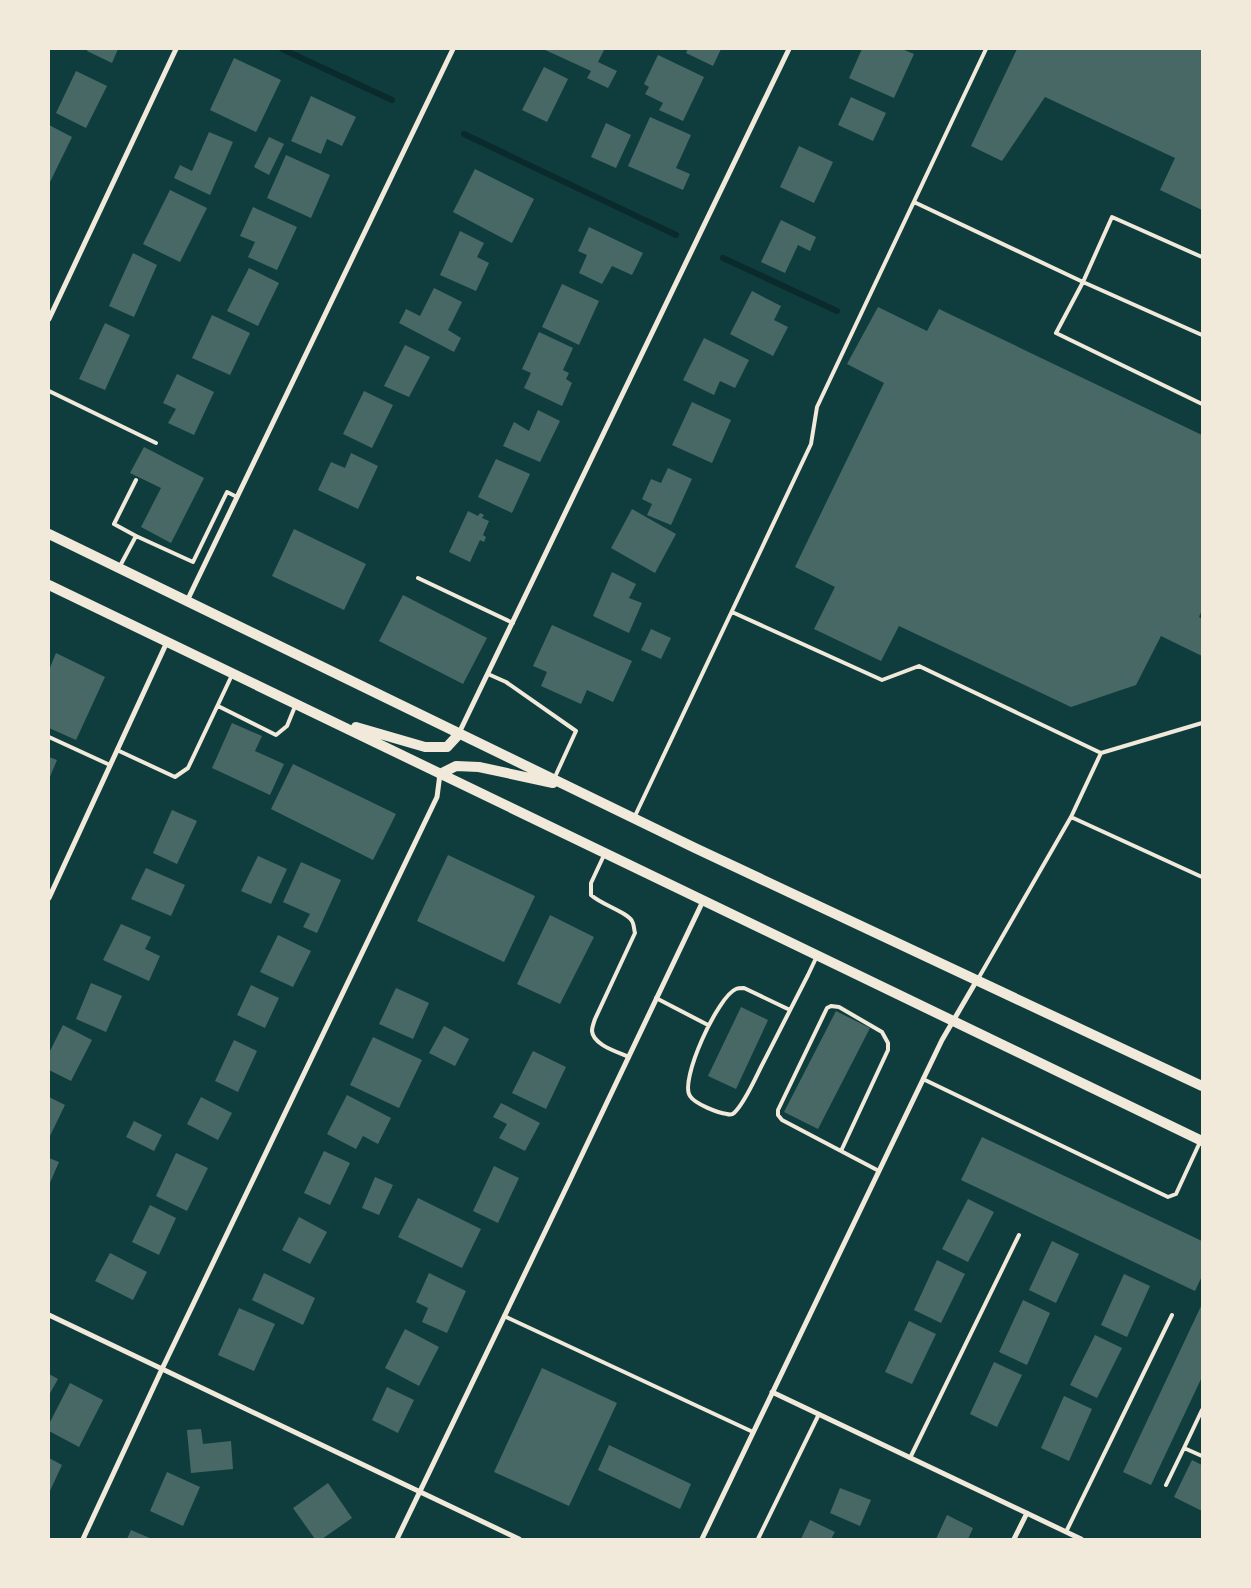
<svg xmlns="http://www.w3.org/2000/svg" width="1251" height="1588" font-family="'Asap Condensed',sans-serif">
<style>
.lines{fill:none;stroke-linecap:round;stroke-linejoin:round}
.stream{stroke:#0a2a2b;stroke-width:6}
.building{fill:#486865}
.service{stroke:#f1e9da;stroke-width:4}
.minor{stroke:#f1e9da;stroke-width:5}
.secondary{stroke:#f1e9da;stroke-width:10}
</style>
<rect width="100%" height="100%" fill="#0f3d3e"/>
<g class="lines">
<!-- stream -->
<path class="stream" d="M282 49 392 100
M464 134 676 235
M723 258 837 311"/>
</g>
<!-- building -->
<path class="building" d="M88 49H118L112 63 87 51Z
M543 49H602L604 50 598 62 617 71 608 88 587 78 591 71Z
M688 49H721L713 66 686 53Z
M862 49H902L914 54 894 98 849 78Z
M1017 49H1202V210L1160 190 1175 158 1045 97 1002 161 971 146Z
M658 55 704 77 683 121 659 110 663 103 645 94 649 87 644 84Z
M234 58 281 80 256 132 210 110Z
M544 67 568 79 547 122 522 110Z
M76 71 107 86 86 128 56 113Z
M311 96 356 117 342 146 327 139 321 154 291 141Z
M851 97 886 113 873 141 838 125Z
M650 117 691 135 676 168 690 174 683 190 628 166Z
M606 123 631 135 616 168 591 157Z
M49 125 72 137 49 184Z
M209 132 233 142 210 195 174 178 180 165 192 171Z
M269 137 284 144 269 175 254 167Z
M799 146 833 162 814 203 780 187Z
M286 155 330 175 311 218 267 198Z
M475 169 534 199 512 243 453 212Z
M170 190 207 208 180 262 143 244Z
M253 207 297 227 277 270 248 257 255 242 240 236Z
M781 220 816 237 810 251 798 245 785 273 761 262Z
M589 227 643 253 632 275 612 266 602 284 579 273 587 255 578 251Z
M460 231 484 243 477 257 489 263 476 291 440 275Z
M133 253 157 265 134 317 109 306Z
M249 268 279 283 258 326 227 311Z
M562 284 599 301 579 345 542 327Z
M434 288 462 302 448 330 461 338 454 352 399 323 406 309 420 316Z
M752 291 781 306 774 320 788 327 773 356 730 334Z
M878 307 927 331 939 309 1202 435V610L1199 617 1202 619V656L1161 636 1136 685 1071 707 899 626 881 661 814 629 835 587 795 567 884 383 847 364Z
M212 315 250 333 230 375 192 358Z
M105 323 130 335 105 390 79 379Z
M539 332 573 348 563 370 569 373 566 379 572 383 562 406 524 388 531 373 522 369Z
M704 338 749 360 735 388 720 381 714 395 683 380Z
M405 345 430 357 409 397 384 386Z
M177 374 214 392 194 435 168 423 176 409 163 403Z
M364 391 393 405 372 448 343 434Z
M692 402 731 420 712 463 672 445Z
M538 410 560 421 540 462 503 446 514 422 529 431Z
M144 447 204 478 171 543 141 527 161 488 130 473Z
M351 453 378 466 358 509 318 490 331 462 345 468Z
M496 459 530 474 512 513 478 497Z
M668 468 692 479 671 525 647 515 652 504 642 499 651 479 661 483Z
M632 509 676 534 655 573 611 548Z
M468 511 478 516 480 513 484 515 482 518 489 521 483 535 486 537 484 542 480 540 470 562 449 552Z
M294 529 366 564 344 610 272 576Z
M612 572 636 584 629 598 642 603 629 633 593 616Z
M403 595 487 638 463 684 379 641Z
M552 625 632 661 613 702 587 690 581 704 541 686 547 672 533 666Z
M651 629 671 638 661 659 641 650Z
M56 653 105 677 76 740 49 728V670Z
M232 723 262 736 255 751 284 764 270 795 212 768Z
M49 757 57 760 49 779Z
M293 764 396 814 373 860 271 809Z
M172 810 197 821 177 864 153 853Z
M448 855 535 896 504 962 417 921Z
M258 856 287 869 271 904 241 891Z
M301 862 341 880 317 933 303 927 310 914 283 902Z
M146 868 185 885 171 916 131 899Z
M550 915 594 937 560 1004 517 984Z
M121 924 151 937 145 949 160 956 149 981 103 960Z
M278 935 311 951 293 987 260 972Z
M91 983 122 996 106 1032 76 1019Z
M251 985 279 998 265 1028 237 1015Z
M396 988 429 1003 413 1039 379 1024Z
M741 1007 768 1020 736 1089 708 1076Z
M836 1011 870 1028 818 1129 784 1112Z
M63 1025 92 1040 71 1081 49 1070V1053Z
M444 1026 469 1039 455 1066 429 1053Z
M373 1037 422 1060 399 1108 350 1085Z
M234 1040 257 1051 238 1092 215 1081Z
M533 1051 566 1067 546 1109 512 1093Z
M347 1095 391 1118 378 1144 363 1136 356 1149 327 1134Z
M49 1097 65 1105 49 1138Z
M201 1097 232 1113 218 1140 187 1124Z
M501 1103 540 1123 525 1151 499 1138 507 1124 493 1117Z
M134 1121 162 1135 154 1151 126 1137Z
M982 1137 1202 1241V1276L1195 1291 961 1180Z
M324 1151 350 1163 330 1205 304 1193Z
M176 1153 208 1168 187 1211 156 1196Z
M49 1158 59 1162 49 1185Z
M494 1166 519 1178 498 1223 473 1211Z
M375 1177 393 1185 379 1215 362 1208Z
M418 1198 481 1229 462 1268 398 1237Z
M968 1199 994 1212 968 1262 942 1249Z
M150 1205 176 1218 159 1255 132 1242Z
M299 1217 327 1232 310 1264 282 1250Z
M1052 1241 1079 1254 1056 1303 1029 1290Z
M110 1253 147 1272 133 1300 95 1281Z
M937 1260 965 1274 941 1323 914 1310Z
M264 1273 315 1298 303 1325 252 1300Z
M429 1273 466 1291 447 1333 422 1322 428 1308 416 1302Z
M1124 1274 1150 1286 1127 1337 1101 1325Z
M1023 1300 1050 1313 1027 1365 999 1352Z
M1202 1304V1377L1151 1485 1123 1472Z
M239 1308 275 1324 254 1371 218 1355Z
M909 1321 936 1334 912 1384 885 1372Z
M405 1329 439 1347 419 1386 385 1368Z
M1095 1335 1122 1348 1097 1398 1070 1385Z
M994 1362 1022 1375 997 1427 970 1414Z
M542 1368 617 1403 569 1506 494 1472Z
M49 1374 58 1379 49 1395Z
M70 1383 103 1400 79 1447 49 1431V1424Z
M387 1387 414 1400 398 1433 372 1420Z
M1064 1396 1092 1409 1069 1461 1041 1448Z
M201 1429 203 1444 231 1441 233 1469 191 1473 187 1430Z
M609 1445 691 1484 680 1509 598 1470Z
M49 1458 62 1465 49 1493Z
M1192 1460 1202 1465V1511L1174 1497Z
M167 1472 200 1487 183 1526 150 1511Z
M328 1483 352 1518 322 1539H315L293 1508Z
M840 1488 871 1500 860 1526 830 1513Z
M947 1515 973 1528 968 1539H936Z
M810 1520 835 1532 831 1539H801Z
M131 1530 152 1539H127Z"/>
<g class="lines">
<!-- service -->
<path class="service" d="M914 202 1083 282 1056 333 1202 404
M1202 257 1112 217 1083 282 1202 335
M49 391 156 443
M136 536 193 562 227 492 237 497
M120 566 136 536 114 524 136 480
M418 578 513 623
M732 612 882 680 919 666 1101 753
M488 674 506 682 576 731 554 779
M218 706 276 735 287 726 296 704
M49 737 110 765
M117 750 175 777 188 768 232 675
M1071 817 1202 877
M634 818 811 444 817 407 986 49
M605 853 591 883V895C602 905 627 912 632 921 634 924 634 930 635 933L595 1019C594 1022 592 1027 592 1031 593 1045 618 1052 629 1057
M978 979 1071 817 1101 753 1202 723
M656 998 708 1025
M790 1010 744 988C741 988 738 988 736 989 718 996 679 1081 690 1096 695 1104 718 1113 727 1114 730 1115 732 1115 734 1113 744 1104 755 1079 761 1067 777 1036 792 1006 808 975L817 956
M923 1079 1168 1197 1176 1194 1200 1142
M841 1151 888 1050V1043L882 1032 839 1007 831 1006 827 1008 778 1110V1115L782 1120 879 1171
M504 1316 753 1432
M1202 1410 1184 1448 1202 1456
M910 1458 1019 1235
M1166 1485 1184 1448
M1066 1532 1172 1315
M758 1539 819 1414"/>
<!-- minor -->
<path class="minor" d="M49 319 176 49
M187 601 453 49
M459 733 789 49
M49 898 167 642
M49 1315 519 1539
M772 1392 1081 1539
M83 1539 162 1369 437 797 440 774
M397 1539 569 1182 703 901
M702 1539 942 1040 977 980
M1014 1539 1027 1513"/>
<!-- secondary -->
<path class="secondary" d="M49 534 695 848 1202 1086
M49 585 1202 1141
M356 727 425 747H447L459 734
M440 774 456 766 479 767 553 783"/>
</g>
<!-- border -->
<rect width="1251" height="1588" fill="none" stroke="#f1e9da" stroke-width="100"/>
</svg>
